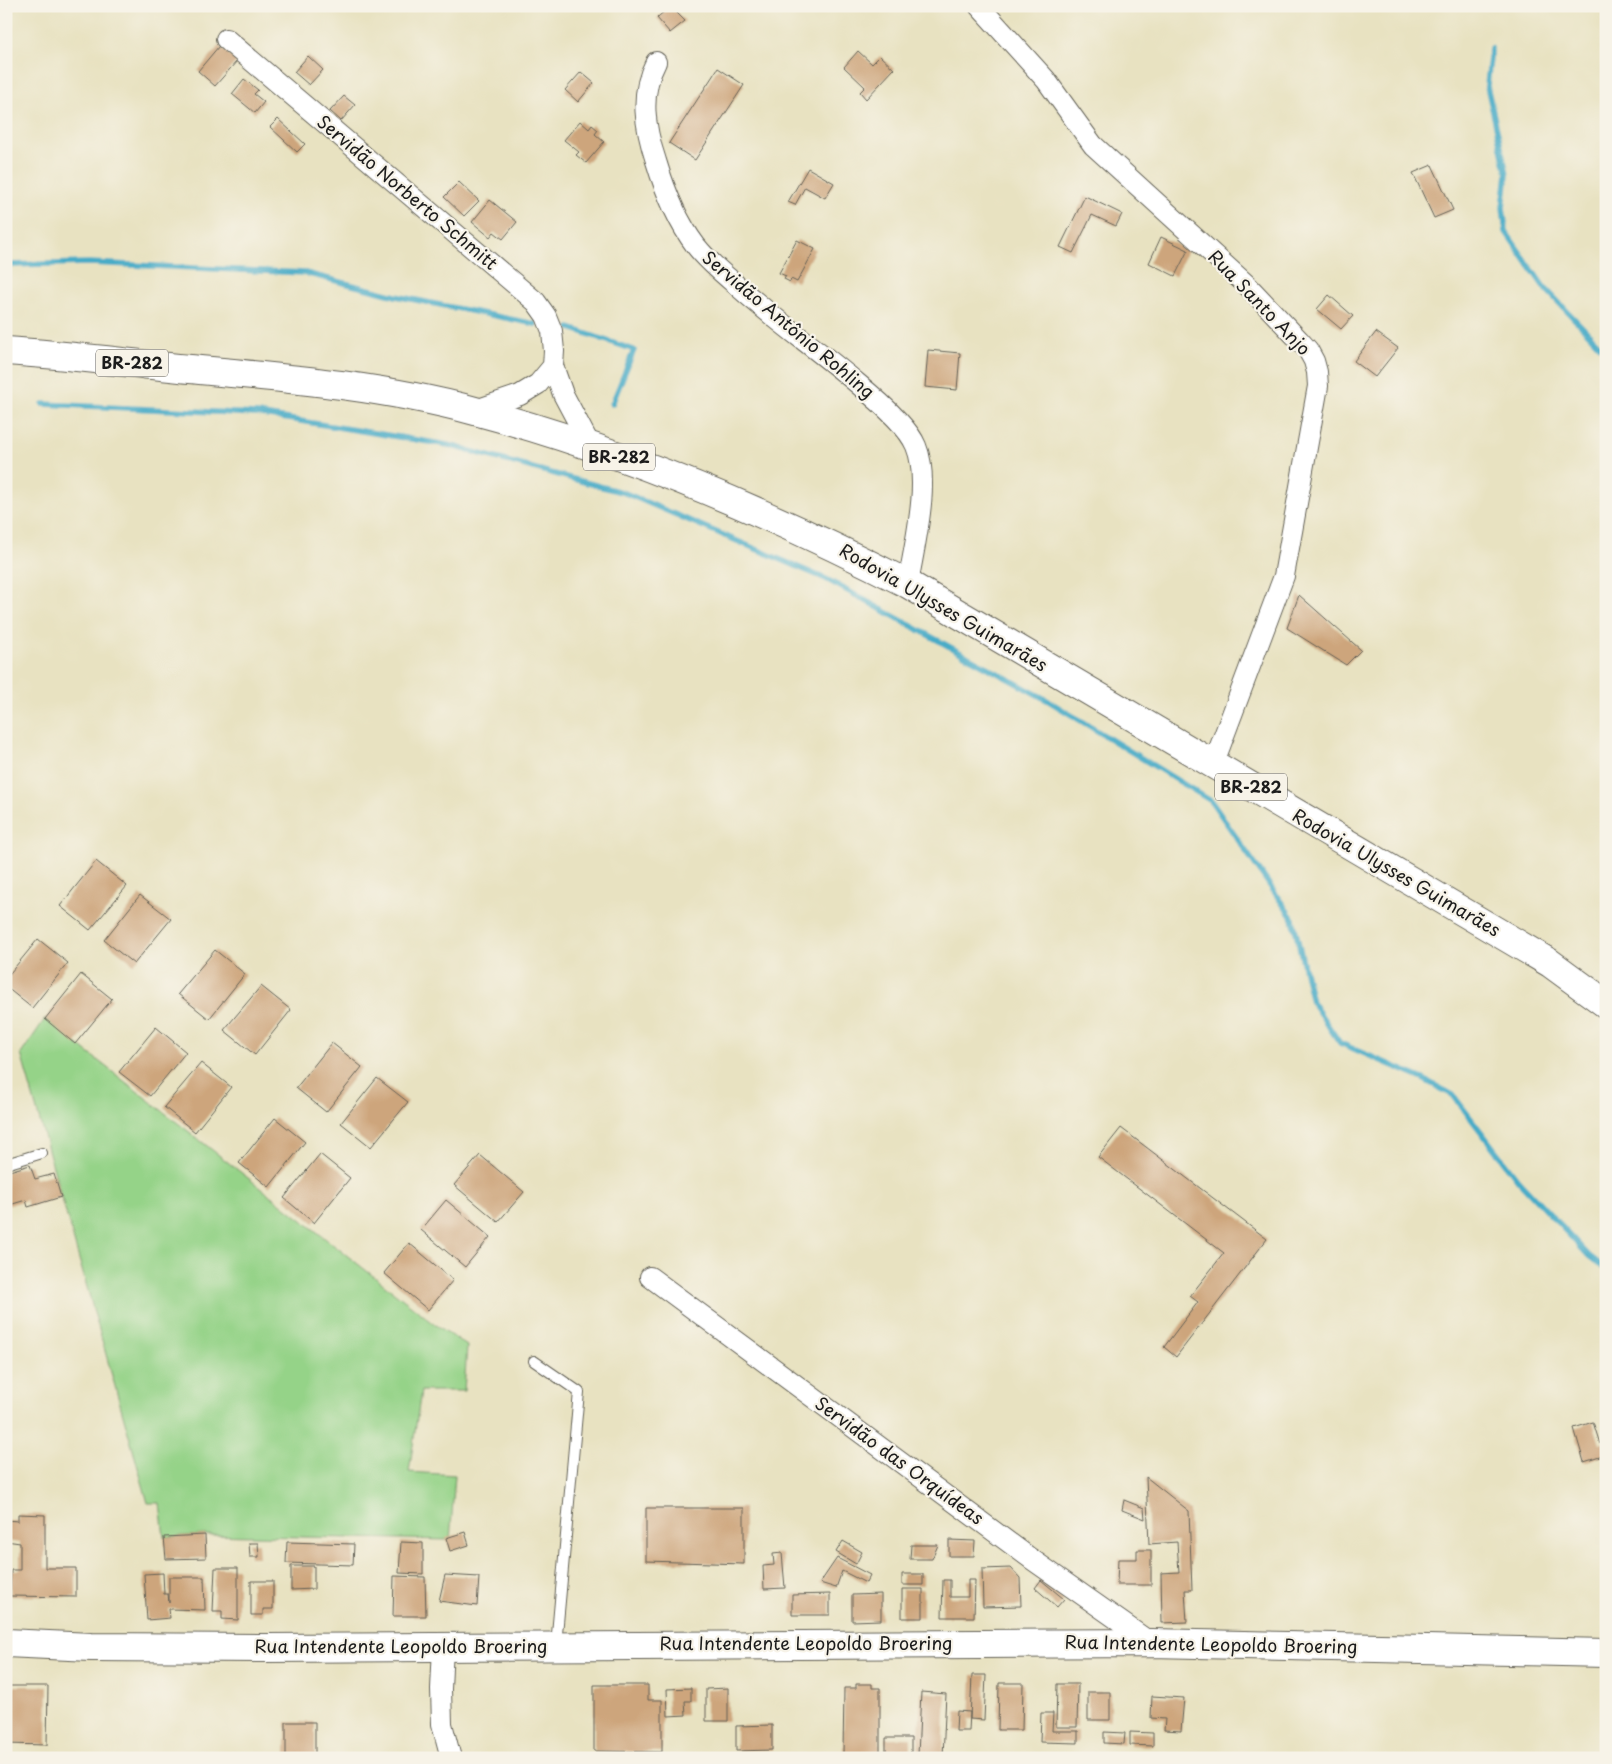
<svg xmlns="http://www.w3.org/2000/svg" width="1612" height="1764" font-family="'Playpen Sans',sans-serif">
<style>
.green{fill:#95d388;stroke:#587852}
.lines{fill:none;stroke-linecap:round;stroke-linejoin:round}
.stream{stroke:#48acc7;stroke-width:5.5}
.building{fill:#cda57c}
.service-casing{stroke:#636156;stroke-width:12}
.minor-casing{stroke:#636156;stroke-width:22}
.secondary-casing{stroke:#636156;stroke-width:30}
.trunk-casing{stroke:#636156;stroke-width:30}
.service{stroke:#fff;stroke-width:10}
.minor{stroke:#fff;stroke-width:20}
.secondary{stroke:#fff;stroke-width:28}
.trunk{stroke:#fff;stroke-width:28}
.labels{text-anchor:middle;stroke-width:4.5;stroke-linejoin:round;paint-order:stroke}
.shield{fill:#f7f3e8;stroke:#5e5c59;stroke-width:1}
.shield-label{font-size:16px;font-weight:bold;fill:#1c1c1c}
.street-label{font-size:18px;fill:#1c1c1c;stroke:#f7f3e8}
</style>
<rect width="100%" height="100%" fill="#f7f3e8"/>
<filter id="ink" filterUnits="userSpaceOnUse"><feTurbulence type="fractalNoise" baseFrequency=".02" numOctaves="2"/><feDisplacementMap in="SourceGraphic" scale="10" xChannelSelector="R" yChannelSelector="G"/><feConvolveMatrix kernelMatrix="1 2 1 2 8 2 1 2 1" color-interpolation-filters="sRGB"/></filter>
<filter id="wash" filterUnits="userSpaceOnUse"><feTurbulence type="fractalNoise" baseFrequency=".0096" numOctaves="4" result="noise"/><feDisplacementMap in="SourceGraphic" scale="20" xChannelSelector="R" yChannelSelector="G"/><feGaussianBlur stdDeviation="1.12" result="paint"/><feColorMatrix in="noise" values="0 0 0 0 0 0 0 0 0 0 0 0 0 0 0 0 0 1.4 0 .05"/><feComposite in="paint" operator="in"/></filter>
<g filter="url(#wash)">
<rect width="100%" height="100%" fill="#e8e2c1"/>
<!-- green -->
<path class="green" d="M45 1019 432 1322 467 1346 464 1391H421L409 1472 455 1475 450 1540 205 1535 164 1537 160 1503H148L21 1054Z"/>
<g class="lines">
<!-- stream -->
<path class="stream" d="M1491 48 1487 86 1507 174 1503 207 1506 232 1544 287 1606 352
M6 265 89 263 305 273 396 296 535 324
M570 328 634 350 612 404
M43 404 257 414 448 445 625 493 826 579 1047 700 1211 801 1293 919 1312 1002 1340 1043 1423 1079 1453 1095 1518 1180 1589 1256 1606 1269"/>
</g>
<g id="blocks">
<!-- building -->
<path class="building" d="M670 6 685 21 670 33 657 18Z
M219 46 237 61 215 86 198 71Z
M858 51 872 64 880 56 894 69 866 99 860 92 865 87 844 67Z
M308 56 323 70 309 85 294 72Z
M718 68 744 85 695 160 669 143Z
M581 72 594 83 578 102 565 90Z
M244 79 258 90 254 94 264 102 255 113 232 94Z
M344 96 355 105 341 121 330 111Z
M278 119 305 144 297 152 270 127Z
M580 121 589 129 592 125 598 130 595 134 604 142 586 163 576 155 579 152 564 140Z
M1432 165 1453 210 1434 218 1413 173Z
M808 168 834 183 825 198 805 187 795 205 788 202Z
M459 182 479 201 464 216 444 197Z
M1085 196 1122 214 1116 226 1092 215 1073 253 1060 247Z
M490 200 517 222 503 239 494 232 490 237 472 222Z
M1161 237 1188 250 1175 276 1149 263Z
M797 240 815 249 797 282 791 279 790 282 784 279 786 276 779 273Z
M1329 295 1353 316 1341 329 1317 309Z
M1376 332 1398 348 1375 377 1354 361Z
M928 350 960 353 957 390 925 387Z
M1299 595 1361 650 1346 665 1287 628Z
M96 861 127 886 90 930 60 906Z
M140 895 171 919 134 964 104 940Z
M38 939 68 963 32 1008 6 987V978Z
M215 950 245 974 209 1019 178 994Z
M81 974 112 999 75 1044 45 1019Z
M261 986 291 1010 255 1055 224 1030Z
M156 1027 186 1052 150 1096 119 1072Z
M332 1043 362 1067 326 1112 296 1088Z
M201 1063 231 1087 195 1132 164 1107Z
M377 1078 408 1102 371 1147 341 1123Z
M275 1118 305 1142 269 1187 239 1163Z
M1121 1128 1267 1239 1176 1357 1164 1347 1198 1302 1190 1296 1224 1253 1098 1157Z
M320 1154 350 1178 314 1223 284 1198Z
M480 1155 524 1192 498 1222 454 1185Z
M30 1165 35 1179 54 1174 61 1197 28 1207 26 1200 6 1206V1172Z
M446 1200 490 1237 465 1267 421 1230Z
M409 1243 453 1280 428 1310 384 1273Z
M1593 1422 1600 1444 1606 1442V1455L1584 1462 1574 1428Z
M1146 1477 1189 1511 1192 1590H1185L1187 1622 1162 1623 1161 1573 1179 1572 1177 1542 1149 1544Z
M1124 1500 1144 1508 1145 1519 1122 1510Z
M646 1508H744V1564L646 1561Z
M18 1514 45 1515V1568H76V1597L10 1596 11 1570H20V1543L6 1541V1520L18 1521Z
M465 1532 469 1545 450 1551 446 1538Z
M205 1535 206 1558 166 1559 164 1537Z
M949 1540 975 1541 974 1556H949Z
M843 1541 862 1552 856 1564 836 1552Z
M287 1542 354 1544 353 1565 286 1563Z
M401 1542 423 1543V1574L399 1573Z
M249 1543H258L259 1557H250Z
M911 1545H938L932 1559H910Z
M1137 1550H1151V1585H1117L1118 1559H1137Z
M782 1553 785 1588 764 1589 763 1566 774 1565 773 1554Z
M837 1558 870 1575 866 1583 842 1571 836 1588 820 1583Z
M291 1566H314V1589L291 1590Z
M215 1568H238V1620L222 1619V1611H213Z
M1011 1568 1020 1578 1021 1606 983 1607 982 1569Z
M163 1573 164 1594H168L169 1603V1577H204L205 1610 169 1609 170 1618 147 1620 144 1574Z
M902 1574H923V1585H902Z
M445 1575 479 1577 477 1606 439 1601Z
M394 1576 425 1577 426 1616H393Z
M943 1580H950V1597H968V1580H975L974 1617H942Z
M1041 1580 1064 1599 1057 1607 1035 1588Z
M251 1581H273V1609H263V1615H251Z
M902 1589H923V1618H902Z
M830 1594V1615H792V1595Z
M881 1594V1620L852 1621V1595Z
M972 1675H986L984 1720 970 1719Z
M999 1683H1023L1022 1730H998Z
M856 1684H872V1688H880V1754H843L844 1688H856Z
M1057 1684H1078L1077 1727H1056Z
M594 1685H648V1700H662V1752L594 1751Z
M6 1686H48L47 1745 6 1744Z
M691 1688V1701H685L686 1715 668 1716 667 1689Z
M728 1688V1721H706V1689Z
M921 1692 946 1694 943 1756 918 1755Z
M1088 1692H1110V1720H1088Z
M1152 1696 1184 1698 1181 1731 1164 1730 1165 1719 1151 1718Z
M957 1711 970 1712 969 1731H956Z
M1041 1713H1053L1052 1731H1078V1743L1040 1742Z
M286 1722H315V1758H286Z
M772 1725V1750L736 1751V1726Z
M1104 1732 1125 1733 1124 1744 1104 1743Z
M1130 1732 1153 1733V1746L1130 1745Z
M886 1738H911V1755H886Z"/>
</g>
</g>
<g filter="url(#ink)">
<use href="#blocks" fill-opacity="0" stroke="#636156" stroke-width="1"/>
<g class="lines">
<defs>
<path id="service" d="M6 1164 42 1153
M534 1361 579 1392 556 1645"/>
<path id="minor" d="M979 6 1046 80 1093 145 1248 286 1299 340 1308 350 1314 361 1317 372 1318 386 1284 576 1213 765
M226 39 536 302 546 316 552 331 554 351 553 366 563 394 591 447
M656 62C639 94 645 128 656 161 665 191 677 221 696 246 707 260 721 272 734 283 773 319 817 349 857 383 874 397 908 426 916 446 931 482 914 546 908 584
M473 411 520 395 538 384 553 366
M650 1277 1030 1558 1151 1643
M443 1647 441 1689 442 1724 451 1758"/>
<path id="secondary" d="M6 1643 91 1647 268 1648 1151 1643 1606 1653"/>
<path id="trunk" d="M6 351C68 355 128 363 190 369 285 378 382 386 475 411 626 451 770 513 908 584L1550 963 1606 1004"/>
</defs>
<!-- service casing -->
<use href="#service" class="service-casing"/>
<!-- minor casing -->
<use href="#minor" class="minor-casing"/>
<!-- secondary casing -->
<use href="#secondary" class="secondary-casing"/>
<!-- trunk casing -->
<use href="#trunk" class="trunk-casing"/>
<!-- service -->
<use href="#service" class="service"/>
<!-- minor -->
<use href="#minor" class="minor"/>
<!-- secondary -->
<use href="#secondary" class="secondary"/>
<!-- trunk -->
<use href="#trunk" class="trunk"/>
</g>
</g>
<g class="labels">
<!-- shield labels -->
<g class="shield">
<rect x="96" y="349.5" width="72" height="27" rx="4"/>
<rect x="583" y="443.5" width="72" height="27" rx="4"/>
<rect x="1215" y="773.5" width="72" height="27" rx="4"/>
</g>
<g class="shield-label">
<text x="132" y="369">BR-282</text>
<text x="619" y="463">BR-282</text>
<text x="1251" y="793">BR-282</text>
</g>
<!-- street labels -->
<g class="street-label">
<text transform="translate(407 193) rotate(40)" y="6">Servidão Norberto Schmitt</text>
<text transform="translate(1259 303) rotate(46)" y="6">Rua Santo Anjo</text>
<text transform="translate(788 325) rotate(40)" y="6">Servidão Antônio Rohling</text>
<text transform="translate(943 608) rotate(30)" y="6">Rodovia Ulysses Guimarães</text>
<text transform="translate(1396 873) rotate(30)" y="6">Rodovia Ulysses Guimarães</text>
<text transform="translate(899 1461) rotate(36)" y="6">Servidão das Orquídeas</text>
<text x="806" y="1650">Rua Intendente Leopoldo Broering</text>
<text transform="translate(1211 1645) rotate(1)" y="6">Rua Intendente Leopoldo Broering</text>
<text x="401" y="1653">Rua Intendente Leopoldo Broering</text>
</g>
</g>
<!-- margin -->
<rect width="1612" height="1764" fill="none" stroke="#f7f3e8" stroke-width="25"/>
</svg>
